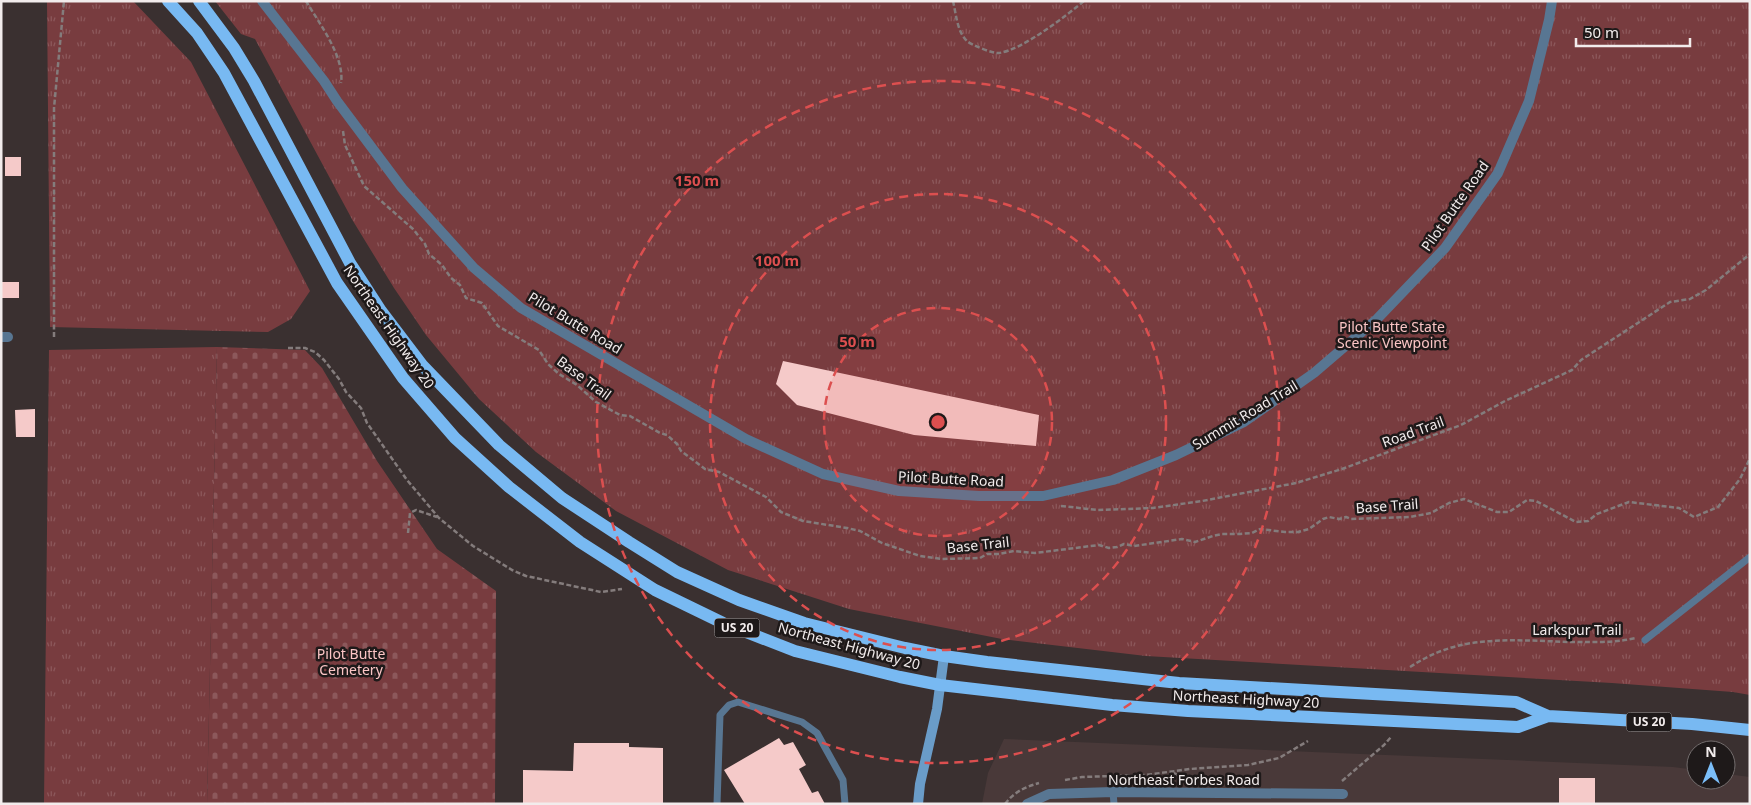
<svg xmlns="http://www.w3.org/2000/svg" width="1751" height="805" font-family="'Noto Sans',sans-serif">
<style>
.built{fill:#493939}
.grass{fill:url(#grass-tufts)}
.cemetery{fill:url(#cemetery-stones)}
.building{fill:#f5cac9}
.lines{fill:none;stroke-linecap:round;stroke-linejoin:round}
.path{stroke:#847c7c;stroke-width:2.5;stroke-dasharray:5 2.5;stroke-linecap:butt}
.lane{stroke:#587692;stroke-width:7}
.street{stroke:#587692;stroke-width:10}
.secondary{stroke:#6a9cc8;stroke-width:10}
.primary{stroke:#78b9f2;stroke-width:12}
.ring{fill:none;stroke:#dc4f4f;stroke-width:2.5;stroke-dasharray:9 6}
.labels{text-anchor:middle;stroke-width:5;stroke-linejoin:round;paint-order:stroke}
.shield{fill:#1e1919;stroke:#b2adad;stroke-width:1}
.shield-label{font-size:12px;font-weight:bold;fill:#f2ecec}
.street-label{font-size:14px;fill:#f2ecec;stroke:#1e1919}
.park-label{font-size:14px;fill:#fbc5c5;stroke:#1e1919}
.centre{fill:#dc4f4f;stroke:#1e1919;stroke-width:2.5}
.ring-label{font-size:15px;text-anchor:middle;font-weight:bold;fill:#dc4f4f;stroke:#1e1919;stroke-width:5;stroke-linejoin:round;paint-order:stroke}
</style>
<defs>
<pattern id="grass-tufts" width="24" height="20" patternUnits="userSpaceOnUse" patternTransform="scale(1.25)"><rect width="24" height="20" fill="#783c3f"/><path d="M3 7l-1-3M5 7V3M7 7l1-3M15 17l-1-3M17 17v-4M19 17l1-3" fill="none" stroke="#8c585b"/></pattern>
<pattern id="cemetery-stones" width="16" height="16" patternUnits="userSpaceOnUse" patternTransform="scale(1.25)"><rect width="16" height="16" fill="#783c3f"/><path d="M2 7V4a2 2 0 0 1 4 0v3zM10 15v-3a2 2 0 0 1 4 0v3z" fill="#8c585b"/></pattern>
</defs>
<rect width="100%" height="100%" fill="#3a3030"/>
<!-- built -->
<path class="built" d="M1004 739 1673 767 1696 770V780H1726V774L1750 777V804H982L988 773Z"/>
<!-- grass -->
<path class="grass" d="M47 1H133L191 62 310 291 291 319 268 332 50 327Z
M215 1H1750V695L1733 692 1612 683 1146 656 1002 639 849 609 728 570 616 511 536 452 479 399 426 335 394 288 353 221 255 39 241 34Z
M217 347 207 804H44L49 350Z"/>
<!-- cemetery -->
<path class="cemetery" d="M217 347 305 350 322 368 377 461 437 549 496 591 495 804H207Z"/>
<!-- building -->
<path class="building" d="M5 157H21V176H5Z
M1 282H19V298H1Z
M783 361 1039 415 1036 446 914 435 797 405 776 384Z
M35 409V437H16L15 410Z
M779 738 784 745 793 742 806 765 799 769 812 793 818 791 825 804H745L724 770Z
M574 743H629V747L663 748V804H523V770L573 771Z
M1559 778H1595V804H1559Z"/>
<g class="lines">
<!-- path -->
<path class="path" d="M306 1C319 23 345 57 341 83
M953 1C956 13 957 32 967 41 971 45 994 54 999 53 1022 50 1066 16 1084 1
M343 131 345 145 364 186 413 229 425 244 429 254 442 265 451 278 460 285 466 298 482 303 498 326 539 350 548 364 559 374 577 385 596 402 620 415 630 416 660 433 667 435 677 444 681 451 705 469 719 472 766 497 781 512 803 521 847 528 860 531 882 543 920 556 942 559 980 558 987 554H999L1014 551 1035 553 1099 545 1109 548 1117 547 1124 544 1134 546 1182 539 1195 542 1213 536 1222 534H1240L1252 533 1260 529 1285 532H1298L1309 529 1323 519 1329 517 1339 519 1346 517 1351 519 1410 517 1431 513 1449 503 1464 499 1497 512H1509L1527 500 1536 501 1576 522 1588 521 1597 514 1629 502 1679 508 1694 517 1718 507 1740 479 1750 458
M54 337V108L64 1
M288 348H305L315 352 324 360 339 379 346 392 361 408 367 423 407 480 439 518 473 546 512 570 526 576 601 592 622 589
M1061 506 1098 510 1153 508 1202 501 1296 483 1342 469 1461 425 1505 401 1572 370 1581 360 1670 302 1690 299 1706 290 1750 254
M408 533 410 513 416 510 437 517
M1410 667C1421 660 1432 654 1444 650 1482 636 1531 641 1571 642 1594 642 1613 643 1636 638
M1174 773 1184 779
M1065 780 1082 777 1146 775 1190 769 1248 765 1279 758 1308 741
M1342 781 1384 745 1391 737
M1005 804C1014 792 1025 787 1039 783"/>
<!-- lane -->
<path class="lane" d="M1645 640 1750 557
M1113 792 1114 804
M717 804 720 715 729 705 738 702 802 722 817 733 843 780 845 804"/>
<!-- street -->
<path class="street" d="M262 1 324 81 337 101 402 188 474 268 521 308 746 439 823 474 899 491 979 496H1043L1113 480 1176 455 1244 422 1314 373 1377 319 1445 248 1498 173 1529 101 1549 20 1552 1
M1 337H8
M1027 804 1049 794 1113 792 1343 794"/>
<!-- secondary -->
<path class="secondary" d="M918 804 920 784 937 709 944 656"/>
<!-- primary -->
<path class="primary" d="M168 1 197 33 224 73 337 283 403 378 455 438 509 487 580 542 655 590 723 623 795 651 900 677 940 685 1112 705 1188 711 1518 727 1548 716
M199 1 234 48 254 81 350 263 381 311 422 365 499 445 562 498 629 542 677 572 739 600 804 623 905 648 944 656 987 662 1179 683 1516 702 1548 716 1692 724 1750 730"/>
</g>
<!-- distance rings -->
<circle cx="938" cy="422" r="114" fill="#dc4f4f" fill-opacity=".12"/>
<g class="ring">
<circle cx="938" cy="422" r="114"/>
<circle cx="938" cy="422" r="228"/>
<circle cx="938" cy="422" r="341"/>
</g>
<g class="labels">
<!-- shield labels -->
<g class="shield">
<rect x="714.5" y="618.5" width="45" height="19" rx="4"/>
<rect x="1626.5" y="712.5" width="45" height="19" rx="4"/>
</g>
<g class="shield-label">
<text x="737" y="632">US 20</text>
<text x="1649" y="726">US 20</text>
</g>
<!-- street labels -->
<g class="street-label">
<text transform="translate(1455 206) rotate(-55)" y="5">Pilot Butte Road</text>
<text transform="translate(575 323) rotate(31)" y="5">Pilot Butte Road</text>
<text transform="translate(389 327) rotate(55)" y="5">Northeast Highway 20</text>
<text transform="translate(584 378) rotate(36)" y="5">Base Trail</text>
<text transform="translate(1245 415) rotate(-31)" y="5">Summit Road Trail</text>
<text transform="translate(1413 432) rotate(-20)" y="5">Road Trail</text>
<text transform="translate(951 479) rotate(3)" y="5">Pilot Butte Road</text>
<text transform="translate(1387 506) rotate(-4)" y="5">Base Trail</text>
<text transform="translate(978 545) rotate(-6)" y="5">Base Trail</text>
<text x="1577" y="635">Larkspur Trail</text>
<text transform="translate(849 646) rotate(15)" y="5">Northeast Highway 20</text>
<text transform="translate(1246 699) rotate(3)" y="5">Northeast Highway 20</text>
<text x="1184" y="785">Northeast Forbes Road</text>
</g>
<!-- park labels -->
<g class="park-label">
<text x="1392" y="332">Pilot Butte State<tspan x="1392" dy="16">Scenic Viewpoint</tspan></text>
<text x="351" y="659">Pilot Butte<tspan x="351" dy="16">Cemetery</tspan></text>
</g>
</g>
<circle cx="938" cy="422" r="8" class="centre"/>
<g class="ring-label">
<text x="697" y="186">150 m</text>
<text x="777" y="266">100 m</text>
<text x="857" y="347">50 m</text>
</g>
<!-- border -->
<rect width="1751" height="805" fill="none" stroke="#f2ecec" stroke-width="5"/>
<!-- north arrow -->
<g transform="translate(1711 765)"><circle r="24" fill="#1e1919" stroke="#736d6d"/>
<path d="M0-4L9 19L0 12L-9 19Z" fill="#7bbef9"/>
<text y="-8" font-size="14" font-weight="bold" text-anchor="middle" fill="#f2ecec">N</text>
</g>
<!-- scale -->
<path d="M1576 38v8h114v-8" fill="none" stroke="#f2ecec" stroke-width="2.5"/>
<text x="1584" y="38" font-size="15" fill="#f2ecec" stroke="#1e1919" stroke-width="4" paint-order="stroke">50 m</text>
</svg>
